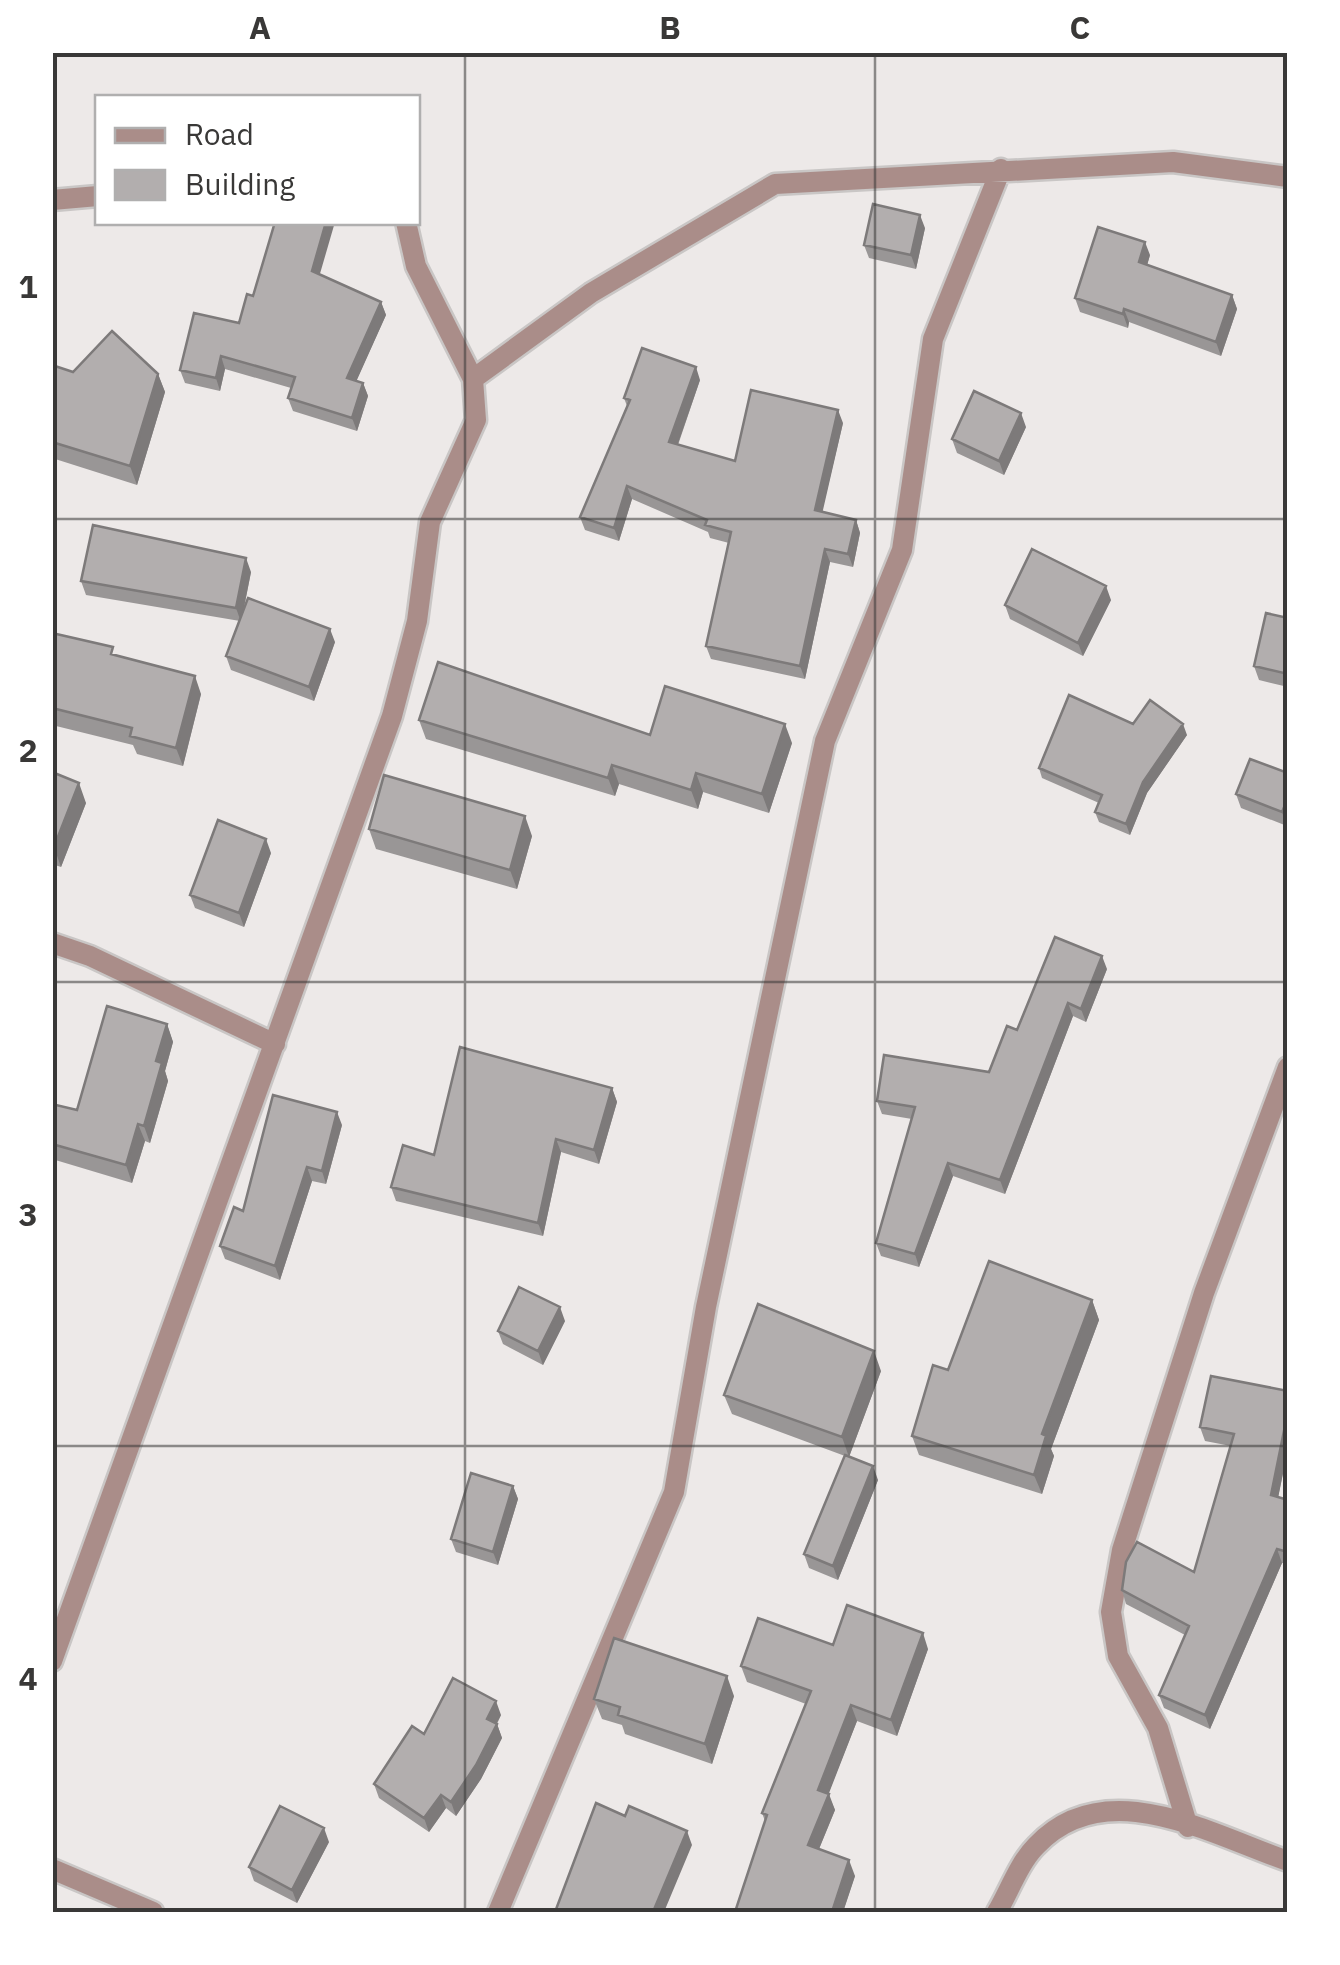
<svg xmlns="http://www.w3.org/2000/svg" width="1340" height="1965" font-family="'IBM Plex Sans',sans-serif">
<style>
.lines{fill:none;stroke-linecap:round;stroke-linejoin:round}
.street-casing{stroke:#c9c6c5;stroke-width:25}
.street{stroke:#aa8d89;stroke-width:20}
.wall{fill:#999696}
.shaded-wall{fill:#7d7a7a}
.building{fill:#b2aeae;stroke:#7d7a7a;stroke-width:2.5}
.grid{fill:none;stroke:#393837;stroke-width:2.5;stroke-opacity:0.55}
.neatline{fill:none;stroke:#393837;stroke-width:4}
.grid-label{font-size:32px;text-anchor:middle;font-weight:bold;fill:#393837}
</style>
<rect width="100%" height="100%" fill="#ede9e8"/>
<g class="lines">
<defs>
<path id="street" d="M52 200 98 196
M473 379 591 293 775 184 1173 162 1288 177
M52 943 90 956 275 1044
M52 1661 392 716 417 621 430 522 476 420 473 379 416 266 406 222
M1188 1827 1158 1728 1118 1656 1111 1612 1122 1550 1204 1293 1288 1067
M52 1869 153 1912
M498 1912 674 1492 706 1307 825 741 902 550 933 339 1001 169
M997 1912C1009 1892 1019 1863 1036 1846 1105 1772 1210 1834 1288 1861"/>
</defs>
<!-- street casing -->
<use href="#street" class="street-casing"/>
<!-- street -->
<use href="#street" class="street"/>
</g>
<!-- wall -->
<path class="wall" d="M925 228 916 269 869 258 864 245Z
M1150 255 1147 265 1232 295 1237 309 1221 356 1129 322 1128 328 1080 312 1075 298Z
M319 274 381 302 386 315 356 381 363 383 368 396 357 431 293 411 288 398 291 388 225 369 220 391 185 383 180 370 239 323 253 296Z
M52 365 73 372 158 374 165 392 137 485 52 458Z
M700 380 678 445 735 461 843 423 822 511 856 520 860 533 853 567 830 562 805 679 711 659 706 646 729 543 710 538 708 532 632 499 619 541 585 530 580 517 627 406 624 398Z
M1026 427 1004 475 957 453 952 439Z
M251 572 243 613 335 642 314 701 231 670 226 656 240 621 86 595 81 581Z
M1111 600 1083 656 1010 619 1005 605Z
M1288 618V687L1259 680 1254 666Z
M52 633 115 655 201 694 183 766 137 754 133 745 52 725Z
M419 720 650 735 792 743 769 813 703 792 698 809 619 784 615 796 426 739Z
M1133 724 1187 735 1147 793 1130 835 1099 822 1095 812 1099 803 1042 778 1039 768Z
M52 772 86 803 61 867 52 864Z
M1288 773 1287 826 1241 808 1236 794Z
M369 829 532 836 517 889 376 849Z
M271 853 244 927 195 908 190 895Z
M1107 969 1086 1022 1073 1016 1005 1194 953 1176 919 1267 881 1256 876 1243 912 1119 882 1114 877 1101 989 1072 1017 1030Z
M167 1024 173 1042 165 1071 168 1081 150 1143 145 1141 132 1183 52 1159V1104L77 1110Z
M612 1088 617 1102 599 1164 561 1152 543 1236 396 1201 391 1187 434 1155Z
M342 1125 326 1184 312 1181 280 1280 225 1259 220 1246 243 1211Z
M1092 1300 1099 1320 1051 1449 1054 1456 1042 1494 919 1455 912 1436 948 1370Z
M565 1321 543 1365 503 1344 498 1331Z
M881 1371 849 1457 878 1480 838 1580 809 1568 804 1554 845 1456 732 1414 724 1395Z
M1288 1391V1449L1278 1497 1288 1500V1564L1282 1563 1210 1729 1164 1708 1159 1695 1185 1635 1126 1604 1122 1590 1194 1572 1231 1446 1205 1441 1200 1427Z
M513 1486 518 1499 498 1565 456 1552 451 1539Z
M833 1645 928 1649 897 1736 857 1721 828 1794 835 1810 819 1849 855 1876 843 1912H735L765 1821 762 1813 806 1704 747 1682 741 1666Z
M734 1696 712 1764 625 1734 622 1725 602 1719 594 1699Z
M501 1715 497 1724 502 1738 481 1779 456 1816 446 1808 429 1832 379 1798 374 1784 424 1734Z
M329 1842 297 1903 254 1881 249 1867Z"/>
<!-- shaded-wall -->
<path class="shaded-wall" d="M920 215 925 228 916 269 911 255Z
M326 222H335L317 284 312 271Z
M1145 242 1150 255 1144 276 1139 262Z
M1232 295 1237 309 1221 356 1216 342Z
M381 302 386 315 352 391 347 378Z
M1124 309 1129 322 1128 328 1123 314Z
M221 356 225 369 220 391 216 378Z
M696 367 700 380 674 455 669 442Z
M158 374 165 392 137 485 130 466Z
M363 383 368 396 357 431 352 418Z
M838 410 843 423 820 523 815 510Z
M1021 413 1026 427 1004 475 999 461Z
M627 486 632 499 619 541 614 528Z
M856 520 860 533 853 567 848 554Z
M825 549 830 562 805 679 800 666Z
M246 558 251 572 241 622 236 608Z
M1106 586 1111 600 1083 656 1078 643Z
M330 629 335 642 314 701 309 687Z
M195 676 201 694 183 766 176 748Z
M785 724 792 743 769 813 762 794Z
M1183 724 1187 735 1147 793 1130 835 1126 824 1143 782Z
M612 765 619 784 615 796 608 778Z
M696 773 703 792 698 809 691 790Z
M79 783 86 803 61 867 54 847Z
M1288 798V824L1287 826 1282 812Z
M525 816 532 836 517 889 510 870Z
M266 839 271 853 244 927 239 913Z
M1102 956 1107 969 1086 1022 1081 1009Z
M1068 1003 1073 1016 1005 1194 1000 1180Z
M167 1024 173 1042 165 1071 168 1081 150 1143 144 1126 156 1061Z
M612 1088 617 1102 599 1164 594 1150Z
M337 1112 342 1125 326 1184 322 1171Z
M138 1124 145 1141 132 1183 126 1165Z
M556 1139 561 1152 543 1236 538 1223Z
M948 1163 953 1176 919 1267 915 1254Z
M307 1167 312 1181 280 1280 275 1266Z
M1092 1300 1099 1320 1051 1449 1054 1456 1042 1494 1034 1475 1042 1434Z
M560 1307 565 1321 543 1365 538 1351Z
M874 1351 881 1371 849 1457 842 1437Z
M1288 1411V1449L1276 1508 1271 1495Z
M873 1466 878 1480 838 1580 833 1566Z
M513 1486 518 1499 498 1565 493 1552Z
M1288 1538V1561L1284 1551Z
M1277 1549 1282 1563 1210 1729 1205 1715Z
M923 1633 928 1649 897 1736 891 1720Z
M727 1676 734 1696 712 1764 705 1744Z
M496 1701 501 1715 492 1732 487 1719Z
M851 1705 857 1721 824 1806 818 1790Z
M497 1724 502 1738 481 1779 456 1816 451 1802Z
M829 1794 835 1810 814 1861 808 1845Z
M441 1795 446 1808 429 1832 424 1818Z
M324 1828 329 1842 297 1903 292 1890Z
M687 1831 692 1845 664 1912H653Z
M849 1860 855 1876 843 1912H832Z"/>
<!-- building -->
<path class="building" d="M873 204 920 215 911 255 864 245Z
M275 222H326L312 271 381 302 347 378 363 383 352 418 288 398 295 377 221 356 216 378 180 370 194 313 239 323 247 294 253 296Z
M1098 227 1145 242 1139 262 1232 295 1216 342 1124 309 1123 314 1075 298Z
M112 331 158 374 130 466 52 442V365L73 372Z
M642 348 696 367 669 442 735 461 751 390 838 410 815 510 856 520 848 554 825 549 800 666 706 646 731 532 705 525 707 520 627 486 614 528 580 517 630 400 624 398Z
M974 391 1021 413 999 461 952 439Z
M93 525 246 558 236 608 81 581Z
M1032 549 1106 586 1078 643 1005 605Z
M248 598 330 629 309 687 226 656Z
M1266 613 1288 618V674L1254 666Z
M52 633 113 647 111 654 195 676 176 748 130 736 132 728 52 708Z
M438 662 650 735 665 686 785 724 762 794 696 773 691 790 612 765 608 778 419 720Z
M1069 695 1133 724 1150 700 1183 724 1143 782 1126 824 1095 812 1102 795 1039 768Z
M1250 759 1288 773V798L1282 812 1236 794Z
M52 772 79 783 54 847H52Z
M384 775 525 816 510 870 369 829Z
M218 820 266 839 239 913 190 895Z
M1055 937 1102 956 1081 1009 1068 1003 1000 1180 948 1163 915 1254 876 1243 915 1107 877 1101 884 1055 989 1072 1007 1026 1017 1030Z
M107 1006 167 1024 156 1061 162 1063 144 1126 138 1124 126 1165 52 1144V1104L77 1110Z
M460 1047 612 1088 594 1150 556 1139 538 1223 391 1187 403 1145 434 1155Z
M273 1095 337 1112 322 1171 307 1167 275 1266 220 1246 234 1207 243 1211Z
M989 1261 1092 1300 1042 1434 1046 1436 1034 1475 912 1436 933 1365 948 1370Z
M519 1287 560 1307 538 1351 498 1331Z
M758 1304 874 1351 842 1437 724 1395Z
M1211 1376 1288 1391V1411L1271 1495 1288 1500V1538L1284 1551 1277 1549 1205 1715 1159 1695 1189 1626 1122 1590 1126 1562 1137 1542 1194 1572 1234 1434 1200 1427Z
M845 1455 873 1466 833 1566 804 1554Z
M471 1473 513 1486 493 1552 451 1539Z
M847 1605 923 1633 891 1720 851 1705 818 1790 829 1794 808 1845 849 1860 832 1912H792L786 1910 785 1912H735L767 1815 762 1813 811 1691 741 1666 758 1618 833 1645Z
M614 1638 727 1676 705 1744 618 1715 620 1707 594 1699Z
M453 1678 496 1701 487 1719 497 1724 476 1765 451 1802 441 1795 424 1818 374 1784 412 1726 424 1734Z
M596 1803 625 1816 629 1806 687 1831 653 1912H555Z
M280 1806 324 1828 292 1890 249 1867Z"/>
<!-- grid -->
<path class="grid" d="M465 52V1912M875 52V1912M52 519H1288M52 982H1288M52 1446H1288"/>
<!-- border -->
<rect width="1340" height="1965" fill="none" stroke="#ffffff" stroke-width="110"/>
<!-- legend -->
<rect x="95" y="95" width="325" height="130" fill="#ffffff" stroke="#b0afaf" stroke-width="2.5"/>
<rect x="115" y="128" width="50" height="15" fill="#aa8d89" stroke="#b0afaf" stroke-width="2.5"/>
<text x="185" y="145" font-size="30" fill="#393837">Road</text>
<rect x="115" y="170" width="50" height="30" fill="#b2aeae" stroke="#b0afaf" stroke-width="2.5"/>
<text x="185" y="195" font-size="30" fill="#393837">Building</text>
<rect x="55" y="55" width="1230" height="1855" class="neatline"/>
<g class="grid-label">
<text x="260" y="39">A</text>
<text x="670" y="39">B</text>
<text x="1080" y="39">C</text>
<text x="28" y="298">1</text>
<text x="28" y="762">2</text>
<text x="28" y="1226">3</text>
<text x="28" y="1690">4</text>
</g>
</svg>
